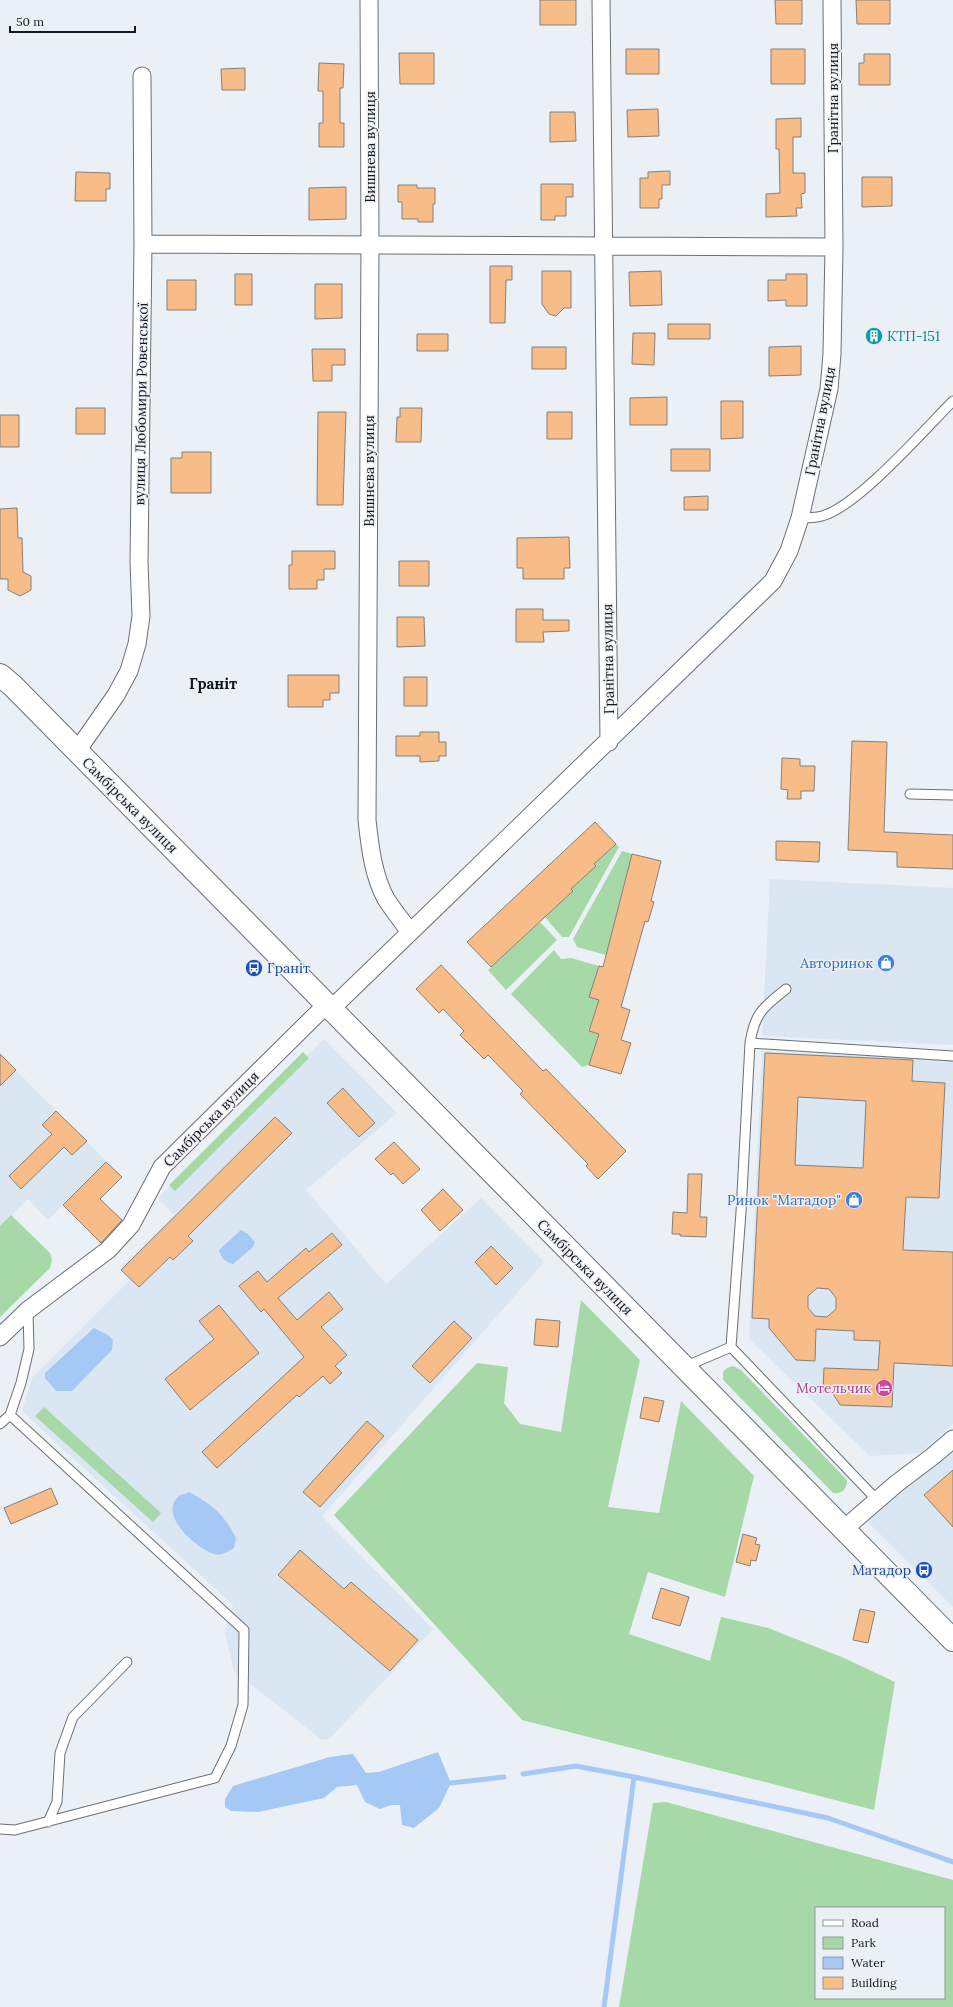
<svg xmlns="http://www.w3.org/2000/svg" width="953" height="2007" font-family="Lora,serif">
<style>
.built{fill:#dae6f1}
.green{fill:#a6d9a7;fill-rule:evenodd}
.water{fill:#a5c8f4}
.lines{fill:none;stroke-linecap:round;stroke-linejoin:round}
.stream{stroke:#a5c8f4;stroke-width:5}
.building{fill:#f7bc87;stroke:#85807b;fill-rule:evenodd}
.service-casing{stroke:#6b7075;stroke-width:11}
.minor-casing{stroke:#6b7075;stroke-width:19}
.secondary-casing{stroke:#6b7075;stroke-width:24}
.service{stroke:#fff;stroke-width:9}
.minor{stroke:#fff;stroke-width:17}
.secondary{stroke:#fff;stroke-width:22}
.labels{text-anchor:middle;stroke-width:3;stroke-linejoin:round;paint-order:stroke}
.street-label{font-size:14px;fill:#151718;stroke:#eaf0f6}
.culture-label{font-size:14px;fill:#0d838f;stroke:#eaf0f6;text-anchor:start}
.shop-label{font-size:14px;fill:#366cbe;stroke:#eaf0f6;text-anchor:end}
.transit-label{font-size:14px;fill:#164399;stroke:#eaf0f6;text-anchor:start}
.hotel-label{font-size:14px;fill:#b23c85;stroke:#eaf0f6;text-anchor:end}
.neighbourhood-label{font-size:15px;font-weight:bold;fill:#151718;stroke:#eaf0f6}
</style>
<rect width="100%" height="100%" fill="#eaf0f6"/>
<!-- built -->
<path class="built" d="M770 879 953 888V1045L762 1036Z
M324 1039 397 1113 306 1190 386 1284 481 1198 544 1262 322 1516 433 1629 330 1738 322 1740 234 1671 225 1632 233 1605 22 1411 32 1378 131 1279 120 1268 174 1215 158 1198Z
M762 1051 953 1060V1424L920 1453 870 1456 749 1339Z
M0 1054 122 1177 100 1199 122 1221 101 1243 63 1205 48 1220 28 1199 0 1226Z
M953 1445V1607L867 1521Z"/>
<!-- green -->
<path class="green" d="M616 844 619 847 569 937H562L545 917 573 891 571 889 595 866 594 864Z
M622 851 632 854 606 955 577 947 573 939Z
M540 922 557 940 506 990 488 970Z
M554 950 561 959 571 958 599 966 589 997 599 1000 589 1031 599 1034 589 1065 582 1067 511 994Z
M303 1052 309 1058 175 1191 169 1185Z
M11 1215 50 1253 52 1260 50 1268 0 1317V1226Z
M581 1300 640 1360 608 1507 659 1513 681 1401 754 1476 725 1597 648 1572 629 1634 710 1661 721 1617 768 1628 844 1658 895 1682 874 1810 522 1720 334 1515 477 1363 508 1367 504 1403 520 1424 561 1432Z
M733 1366 741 1370 847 1480C847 1490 842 1494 833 1493L726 1383 723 1379V1372L727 1368Z
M44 1407 161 1513 153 1522 35 1416Z
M666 1802 953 1880V2007H619L653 1803ZM816 1908H944V1998H816Z"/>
<!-- water -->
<path class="water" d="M241 1230 248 1234 255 1242 253 1247 233 1264C225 1262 221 1258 219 1250Z
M94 1328 108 1335 113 1340 112 1350 72 1391H56L45 1378V1373Z
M189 1492C214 1506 223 1513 236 1538L234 1548C227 1552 221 1556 214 1554 197 1549 158 1515 178 1497 180 1494 186 1494 189 1492Z
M438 1752 451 1783 439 1808 414 1828 402 1825 400 1805H391L380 1809 365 1802 357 1785 337 1787 324 1798 258 1812 231 1811 225 1807V1799L233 1786 330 1757 353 1754 366 1773 379 1772Z"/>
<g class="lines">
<!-- stream -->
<path class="stream" d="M523 1774 576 1766 634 1777
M451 1783 504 1777
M604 2007 634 1777 828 1818 953 1862"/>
</g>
<!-- building -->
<path class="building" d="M540 0H576V25H540Z
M775 0H802V24H776Z
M856 0H890V24H857Z
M626 49H659V74H626Z
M771 49H805V84H771Z
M399 53H434V84H400Z
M864 54H890V85H859V63H864Z
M319 63 344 64 343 88H340V123H344V147H319V123H323V91H318Z
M245 68V90H222L221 69Z
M658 109 659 136 628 137 627 110Z
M550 112H575L576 141 550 142Z
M801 118V137H793V173H805V193L801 194 802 208H796L797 216 766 217V194L780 193 779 149H776V119Z
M670 171V185H662V199H659V208H640V178H648V172Z
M76 172 110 173V189H106V201H75Z
M862 177H892V206L862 207Z
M541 184H573V197H566V216H555V220H541Z
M398 185H417V188H435V204H433V222H418V219H402V202H398Z
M346 187V219L309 220V188Z
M490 266H512V280H506L505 323H490Z
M542 271H571V308H564L556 316 549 314 542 304Z
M661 271 662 305 630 306 629 272Z
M235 274H252V305H235Z
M786 274H807V306H786V300L768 301V280H786Z
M167 280H196V310H167Z
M315 284H342V318L315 319Z
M668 324H710V339H668Z
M633 333H655L654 365 632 364Z
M417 334H448V351H417Z
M801 346V375L769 376V347Z
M532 347H566V369H532Z
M312 349H345V365H332V381H313Z
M667 397V425H630V398Z
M721 401H743V438L721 439Z
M76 408H105V434H76Z
M400 408H422L421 442H396L397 417H400Z
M318 412H346L343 505H317Z
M547 412H572V439H547Z
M0 415H19V447H0Z
M671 449H710V471H671Z
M182 452H211V493H171V458H182Z
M708 496V510H684V497Z
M17 508 18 538H22L23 572 31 576V590L20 596 8 590V579H0V509Z
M569 537 570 568H564V579H523V568H517V538Z
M292 551H335V569H324V580H317V589H289V565H292Z
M399 561H429V586H399Z
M516 609H543V620H569V631L543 632 544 642H516Z
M397 617H424L425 646 397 647Z
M288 675H339V693H330V700H323V707H288Z
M404 677H427V706H404Z
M420 732H439V742H446V756H439V761L420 762V756H396V736H420Z
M852 741 887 742 884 832 953 835V869L897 867V852L848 850Z
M782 758 800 759V766H815L814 791H801V799H787L788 790 781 789Z
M595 822 616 844 594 864 596 866 571 889 573 891 491 967 467 942Z
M776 841 820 842 819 862 776 860Z
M632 854 661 861 651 901 654 902 648 922 645 921 621 1007 630 1010 621 1040 631 1043 621 1074 589 1065 599 1034 589 1031 599 1000 589 997 599 966 603 967Z
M441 965 543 1071 546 1069 626 1151 598 1179 586 1166 588 1164 520 1094 523 1091 488 1055 484 1059 460 1035 464 1031 443 1009 439 1013 416 989Z
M765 1053 913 1060 912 1081 945 1083 939 1198 906 1197 903 1250 953 1252V1366L894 1363 892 1407 840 1405 832 1392H823L824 1368 878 1370 880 1341 854 1340V1331L816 1329 815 1361 796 1360 769 1328V1319L752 1318ZM798 1097 866 1101 863 1168 795 1165ZM817 1288 829 1289 836 1298V1309L827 1317 815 1316 808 1308V1296Z
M0 1054 16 1070 0 1086Z
M343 1088 375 1123 359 1137 327 1103Z
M56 1111 87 1141 72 1155 64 1147 21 1189 9 1176 52 1134 42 1125Z
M275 1117 292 1133 188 1236 193 1241 173 1260 170 1257 139 1287 121 1270Z
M394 1142 420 1169 403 1184 393 1173 391 1175 375 1159Z
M106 1162 122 1177 100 1199 122 1220 101 1243 63 1205Z
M688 1174H702L700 1217H707L706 1237 680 1236V1234H672L673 1212 687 1213Z
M443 1189 463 1210 440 1231 421 1210Z
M332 1233 342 1245 278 1298 297 1320 329 1292 343 1309 321 1327 347 1355 335 1366 342 1373 330 1384 323 1376 299 1397 297 1395 217 1468 202 1452 304 1357 264 1309 261 1312 239 1286 258 1271 267 1282 306 1248 309 1252Z
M491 1246 513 1268 496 1285 475 1262Z
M219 1305 259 1353 190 1410 165 1379 214 1339 199 1321Z
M536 1319 560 1321 558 1347 534 1345Z
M454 1321 472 1338 430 1383 412 1366Z
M644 1397 664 1401 659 1422 640 1418Z
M367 1421 384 1436 320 1507 303 1492Z
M953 1470V1527L924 1495Z
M51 1488 58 1504 11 1524 4 1508Z
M743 1534 757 1538 755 1544 760 1545 756 1561 751 1560 750 1566 736 1562Z
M300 1550 344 1589 351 1582 418 1640 390 1671 278 1575Z
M661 1588 689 1597 680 1626 652 1618Z
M860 1609 875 1612 868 1643 853 1640Z"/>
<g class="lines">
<defs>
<path id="service" d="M800 518C807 518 815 518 822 516 857 507 925 429 953 401
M910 794 953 795
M750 1043C755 1012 763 1008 786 989
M684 1367 731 1347
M0 1424 10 1415
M877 1500 731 1347 741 1212 750 1043 953 1056
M48 1822 57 1802 60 1753 73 1717 127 1662
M0 1829 15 1830 215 1778 231 1746 243 1705 244 1630 10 1415 21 1383 29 1349 28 1311"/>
<path id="minor" d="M369 0 370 244 367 820C370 847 373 875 386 899 393 910 402 921 410 932
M601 0 609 742
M143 244 834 247
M77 751 116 695 129 671 137 644 141 616 139 562 143 244 142 76
M331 1009 773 581 789 551 800 518 829 389 832 354 834 247 832 0
M0 1337 28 1310 108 1250 131 1225 162 1167 327 1004
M844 1529 896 1484 933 1456 953 1439"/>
<path id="secondary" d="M0 675 13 686 953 1640"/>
</defs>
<!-- service casing -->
<use href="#service" class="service-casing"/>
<!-- minor casing -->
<use href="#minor" class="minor-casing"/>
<!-- secondary casing -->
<use href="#secondary" class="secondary-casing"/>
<!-- service -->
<use href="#service" class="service"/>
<!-- minor -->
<use href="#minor" class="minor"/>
<!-- secondary -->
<use href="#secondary" class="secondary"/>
</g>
<!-- icons -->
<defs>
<symbol id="building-disc" viewBox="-11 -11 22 22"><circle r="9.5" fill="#0f9aa8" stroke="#eaf0f6"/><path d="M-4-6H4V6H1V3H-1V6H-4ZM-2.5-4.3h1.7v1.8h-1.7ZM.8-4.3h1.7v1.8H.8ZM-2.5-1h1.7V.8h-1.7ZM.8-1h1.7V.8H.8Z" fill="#fff"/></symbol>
<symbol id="shop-disc" viewBox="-11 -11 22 22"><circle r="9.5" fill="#3f7fe0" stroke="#eaf0f6"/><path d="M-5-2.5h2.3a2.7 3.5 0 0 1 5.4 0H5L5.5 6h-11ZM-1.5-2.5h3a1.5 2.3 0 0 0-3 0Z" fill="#fff"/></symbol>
<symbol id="bus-disc" viewBox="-11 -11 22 22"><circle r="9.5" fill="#1a4fb4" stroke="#eaf0f6"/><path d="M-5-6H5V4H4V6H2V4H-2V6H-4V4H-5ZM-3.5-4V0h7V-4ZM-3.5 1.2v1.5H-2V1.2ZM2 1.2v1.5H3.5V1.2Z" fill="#fff"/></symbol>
<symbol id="hotel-disc" viewBox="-11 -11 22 22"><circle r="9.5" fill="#d1479c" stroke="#eaf0f6"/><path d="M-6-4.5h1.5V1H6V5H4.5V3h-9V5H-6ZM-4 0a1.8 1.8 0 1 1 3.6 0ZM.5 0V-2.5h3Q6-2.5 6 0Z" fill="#fff"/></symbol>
</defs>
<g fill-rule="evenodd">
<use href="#building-disc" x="864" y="326" width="20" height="20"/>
<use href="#shop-disc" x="876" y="953" width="20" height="20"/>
<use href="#bus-disc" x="244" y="958" width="20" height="20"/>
<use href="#shop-disc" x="844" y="1190" width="20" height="20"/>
<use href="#hotel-disc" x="874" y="1378" width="20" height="20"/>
<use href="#bus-disc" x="914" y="1560" width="20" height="20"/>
</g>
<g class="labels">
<!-- street labels -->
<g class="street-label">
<text transform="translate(833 98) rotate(-90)" y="5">Гранітна вулиця</text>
<text transform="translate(370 147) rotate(-90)" y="5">Вишнева вулиця</text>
<text transform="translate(141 404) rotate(-89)" y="5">вулиця Любомири Ровенської</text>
<text transform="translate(820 421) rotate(-79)" y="5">Гранітна вулиця</text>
<text transform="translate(369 471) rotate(-90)" y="5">Вишнева вулиця</text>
<text transform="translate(608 659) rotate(-91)" y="5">Гранітна вулиця</text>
<text transform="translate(130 805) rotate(45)" y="5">Самбірська вулиця</text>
<text transform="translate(211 1119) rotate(-45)" y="5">Самбірська вулиця</text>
<text transform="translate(585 1267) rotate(45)" y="5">Самбірська вулиця</text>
</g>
<!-- culture labels -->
<g class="culture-label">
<text x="887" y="341">КТП-151</text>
</g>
<!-- shop labels -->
<g class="shop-label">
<text x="873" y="968">Авторинок</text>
<text x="841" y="1205">Ринок "Матадор"</text>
</g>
<!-- transit labels -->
<g class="transit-label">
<text x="267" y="973">Граніт</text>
<text x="911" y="1575" text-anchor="end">Матадор</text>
</g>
<!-- hotel labels -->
<g class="hotel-label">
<text x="871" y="1393">Мотельчик</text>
</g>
<!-- neighbourhood labels -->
<g class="neighbourhood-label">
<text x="213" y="689">Граніт</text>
</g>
</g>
<!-- legend -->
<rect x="815" y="1907" width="130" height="92" fill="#eaf0f6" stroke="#95999d"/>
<rect x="823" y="1920" width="20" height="6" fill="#ffffff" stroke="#95999d"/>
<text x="851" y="1927" font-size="12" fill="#151718">Road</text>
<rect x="823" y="1937" width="20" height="12" fill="#a6d9a7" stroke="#95999d"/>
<text x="851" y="1947" font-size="12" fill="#151718">Park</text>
<rect x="823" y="1957" width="20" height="12" fill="#a5c8f4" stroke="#95999d"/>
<text x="851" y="1967" font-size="12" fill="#151718">Water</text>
<rect x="823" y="1977" width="20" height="12" fill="#f7bc87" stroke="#95999d"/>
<text x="851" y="1987" font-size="12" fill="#151718">Building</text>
<!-- scale -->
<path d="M10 26v6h125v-6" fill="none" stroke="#151718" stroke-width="2"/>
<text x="16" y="26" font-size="12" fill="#151718" stroke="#eaf0f6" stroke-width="3" paint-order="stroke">50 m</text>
</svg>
